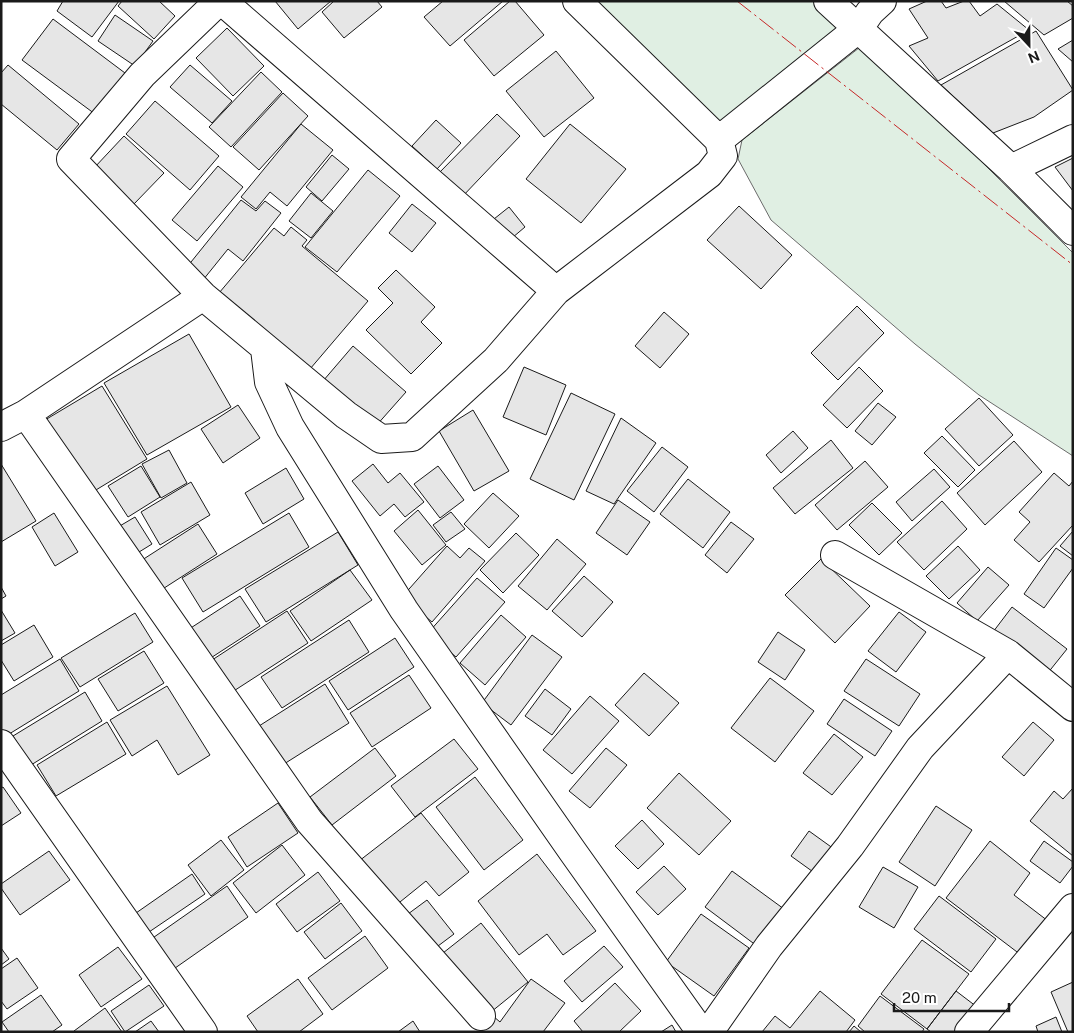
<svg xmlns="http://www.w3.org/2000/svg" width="1074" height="1033" font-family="'Public Sans',sans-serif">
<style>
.green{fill:#e0efe3;stroke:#6a6a6a}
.building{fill:#e6e6e6;stroke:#1a1a1a}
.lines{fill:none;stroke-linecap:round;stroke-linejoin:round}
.minor-casing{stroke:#1a1a1a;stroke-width:30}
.minor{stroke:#fff;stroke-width:28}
.power{stroke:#c62828;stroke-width:1;stroke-dasharray:18 4 2.5 4;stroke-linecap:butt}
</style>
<rect width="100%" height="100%" fill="#fff"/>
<!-- green -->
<path class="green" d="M588 1H818L842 25 721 130Z
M864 44 1073 253V456L979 395 915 344 771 220 738 159 742 140Z"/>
<!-- building -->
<path class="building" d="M63 1H119L92 37 57 11Z
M122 1H159L175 16 154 39 118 6Z
M275 1H331L298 29Z
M334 1H377L382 7 344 38 322 12Z
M443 1H503L450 46 424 17Z
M510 1H515L544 35 494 76 464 40Z
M927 1H941L946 8 964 1H969L980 16 997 4 1029 30 938 81 909 46 928 38 909 9Z
M1004 1H1067L1073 6V18L1044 35Z
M115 15 153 41 135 66 98 41Z
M53 19 125 73 95 114 22 60Z
M227 28 264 66 233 96 196 58Z
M1036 31 1073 90 1034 117 993 133 941 85Z
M1073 40V62L1058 49Z
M556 51 594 98 544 137 506 91Z
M8 65 79 124 57 150 1 104V73Z
M190 65 232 101 212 123 170 87Z
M261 72 282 92 231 147 209 127Z
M283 93 308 116 259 170 233 147Z
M155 101 219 156 190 190 126 134Z
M497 114 520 136 461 198 437 175Z
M436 120 461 143 437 169 412 146Z
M301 124 333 150 287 206 270 192 256 209 241 197Z
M570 124 626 169 581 223 526 179Z
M124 136 164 173 133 205 94 168Z
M332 155 349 169 322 201 306 187Z
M1073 158V191L1055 167Z
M218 166 243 187 197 241 172 220Z
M368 170 400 196 337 272 305 247Z
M311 193 333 211 311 238 289 221Z
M241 200 256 211 265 201 281 213 243 261 228 249 203 280 187 267Z
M412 204 436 223 412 252 389 233Z
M739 206 792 255 761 289 707 240Z
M509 207 525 227 506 243 489 223Z
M291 227 307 240 302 246 368 301 310 369 219 293 274 228 284 236Z
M396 270 435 307 421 322 442 343 411 374 366 330 393 303 378 288Z
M857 306 884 333 838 380 811 353Z
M664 312 689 334 660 368 635 346Z
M189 334 231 407 147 455 104 383Z
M353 346 406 392 375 427 323 381Z
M524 367 566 385 546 435 503 417Z
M859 367 883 391 847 428 823 405Z
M102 386 147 459 86 496 40 423Z
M571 393 615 414 574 500 530 479Z
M979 398 1013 435 979 466 945 429Z
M878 403 896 417 872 445 855 431Z
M238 405 260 438 223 463 201 429Z
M473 410 509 471 474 491 439 431Z
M621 418 656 443 614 504 586 491Z
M793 431 808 448 781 473 766 455Z
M942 436 975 470 958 487 924 453Z
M831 440 853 468 795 514 773 488Z
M1014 441 1042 472 985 525 957 493Z
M662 447 688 467 654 512 627 491Z
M169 450 187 483 161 498 142 464Z
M865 461 888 487 837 530 815 505Z
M1 464 36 521 1 542Z
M373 464 388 483 400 473 424 502 405 517 394 504 380 516 352 481Z
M141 466 160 497 128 517 108 486Z
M438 466 464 500 440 518 414 484Z
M286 468 304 499 263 524 245 493Z
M934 469 950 487 912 521 896 502Z
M1054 473 1069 486 1073 481V525L1039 562 1014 540 1030 522 1019 512Z
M688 479 730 512 703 548 660 514Z
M191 482 210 515 160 545 141 512Z
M493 493 519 516 489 548 464 524Z
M618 500 650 522 627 555 596 533Z
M942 501 967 529 924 570 897 542Z
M872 503 902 533 879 555 849 525Z
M418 510 446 545 422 565 394 531Z
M451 512 465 529 446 542 433 525Z
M54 513 78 552 55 566 32 527Z
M289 513 309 547 203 612 182 578Z
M135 517 152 544 131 557 113 530Z
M731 522 754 539 727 573 705 555Z
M198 524 217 554 158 592 139 562Z
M1073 531V556L1060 546Z
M338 532 358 565 266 622 245 589Z
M516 533 539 555 503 593 480 570Z
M557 539 586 564 547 610 518 586Z
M447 546 460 558 469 548 485 561 432 622 402 597Z
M958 546 980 570 949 599 926 576Z
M1056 548 1073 560V568L1044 608 1024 594Z
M821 559 870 606 835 643 785 595Z
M988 567 1009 585 977 621 957 603Z
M350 570 372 600 311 641 290 611Z
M584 576 613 602 582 637 552 611Z
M477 578 505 602 456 657 428 633Z
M1 587 6 596 1 599Z
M240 596 260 626 203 663 183 633Z
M1012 607 1067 649 1047 674 993 632Z
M1 610 15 633 1 641Z
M287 611 308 643 226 696 206 664Z
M899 612 926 632 896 672 868 651Z
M135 613 153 642 80 687 61 658Z
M501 615 526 637 485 685 460 663Z
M349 620 369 652 282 708 261 677Z
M34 625 53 657 14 681 1 660V645Z
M778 632 805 650 785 680 758 662Z
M532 635 562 657 511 725 482 703Z
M395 638 414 667 348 710 329 681Z
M144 651 164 683 118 711 98 679Z
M60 659 79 691 1 739V695Z
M866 659 920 694 899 726 844 691Z
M644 673 679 703 649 736 615 705Z
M409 675 431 708 372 747 350 713Z
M770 678 814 711 775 762 731 728Z
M325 684 349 723 284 764 259 726Z
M167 686 210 755 178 775 157 740 132 756 110 720Z
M545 689 571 709 552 735 525 716Z
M85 692 102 721 31 765 13 736Z
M590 696 619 721 572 774 543 750Z
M844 699 892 731 875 756 827 724Z
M107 722 126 754 56 796 37 765Z
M1033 722 1054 740 1024 776 1002 757Z
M834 734 863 757 832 795 803 773Z
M454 739 478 769 415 817 391 786Z
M375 748 396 776 332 825 310 797Z
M606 748 627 765 590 808 569 791Z
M679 773 731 821 699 855 647 808Z
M475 777 523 840 484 870 436 807Z
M3 787 21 813 1 826V788Z
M1073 788V856L1030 821 1054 791 1063 799Z
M278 803 298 833 247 867 228 837Z
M936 806 972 830 935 886 899 862Z
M421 813 469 872 439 896 426 881 395 906 359 861Z
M642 820 664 844 638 869 615 846Z
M809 831 834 849 816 874 791 856Z
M221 840 244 870 211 896 188 865Z
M990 841 1030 873 1014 895 1048 921 1021 955 946 898Z
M1044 841 1073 862V866L1060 883 1030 861Z
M282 845 305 875 256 913 233 883Z
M49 851 70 880 20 915 1 888V884Z
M537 854 596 931 563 955 547 934 519 955 478 901Z
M664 866 686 889 658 915 636 892Z
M883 867 918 887 894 928 859 907Z
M732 871 784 909 757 946 705 907Z
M318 872 340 901 297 932 276 904Z
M192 874 205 894 149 932 136 913Z
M227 886 248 917 168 973 147 942Z
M939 896 996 939 971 972 914 929Z
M427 900 454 934 434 949 408 914Z
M341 903 362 931 325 959 304 932Z
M701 914 749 948 714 996 666 962Z
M481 923 528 982 491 1012 443 953Z
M365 936 388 968 332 1010 308 978Z
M922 940 969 974 927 1029 881 994Z
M604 946 623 967 582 1002 564 981Z
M118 947 142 979 101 1007 79 975Z
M1 948 9 959 1 965Z
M17 958 38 988 7 1009 1 1001V969Z
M298 979 323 1014 299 1032H258L247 1016Z
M531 979 565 1003 543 1032H481L493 1016 500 1022Z
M1073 982V1032H1068L1051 992Z
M615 983 641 1011 619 1032H583L574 1021Z
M149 985 164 1006 125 1032 111 1011Z
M820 991 855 1020 846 1032H762L775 1016 790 1028Z
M956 991 981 1010 964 1032H931L927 1029Z
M41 995 62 1025 52 1032H9L2 1022Z
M880 996 924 1029 922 1032H865L858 1026Z
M105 1008 122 1032H74V1031Z
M1056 1017 1062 1032H1038L1036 1026Z
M151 1021 159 1032H135Z
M413 1021 420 1032H398Z
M672 1025 676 1032H661Z
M854 1026 861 1032H849Z"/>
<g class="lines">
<defs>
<path id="minor" d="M219 1 142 75 71 159 203 296 346 415 381 439 412 437 496 360 556 291 709 174 723 156 719 140 577 1
M222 1 556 291
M828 1 1011 169 1073 231
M719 140 859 28 870 12 882 1
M1011 169 1073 139
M265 349 269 382 290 427 404 610 573 852 701 1032
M26 414 309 821 481 1016
M1 427 26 414 203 296
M835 555 1008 654 1073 707
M1 744 203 1032
M709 1032 769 946 850 846 920 748 1008 654
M969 1032 1073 908"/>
</defs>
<!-- minor casing -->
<use href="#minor" class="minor-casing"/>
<!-- minor -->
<use href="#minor" class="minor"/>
<!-- power -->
<path class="power" d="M737 1 1073 265"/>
</g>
<!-- border -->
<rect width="1074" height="1033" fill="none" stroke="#1a1a1a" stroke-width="5"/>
<!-- north arrow -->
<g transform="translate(1029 45) rotate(158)" stroke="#ffffff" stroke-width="4" paint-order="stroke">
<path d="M0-4L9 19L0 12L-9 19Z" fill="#1a1a1a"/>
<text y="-8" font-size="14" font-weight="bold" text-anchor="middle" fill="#1a1a1a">N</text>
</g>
<!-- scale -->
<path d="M894 1003v8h115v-8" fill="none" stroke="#1a1a1a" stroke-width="2.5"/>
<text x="902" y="1003" font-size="15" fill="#1a1a1a" stroke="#ffffff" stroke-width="4" paint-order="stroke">20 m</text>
</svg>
